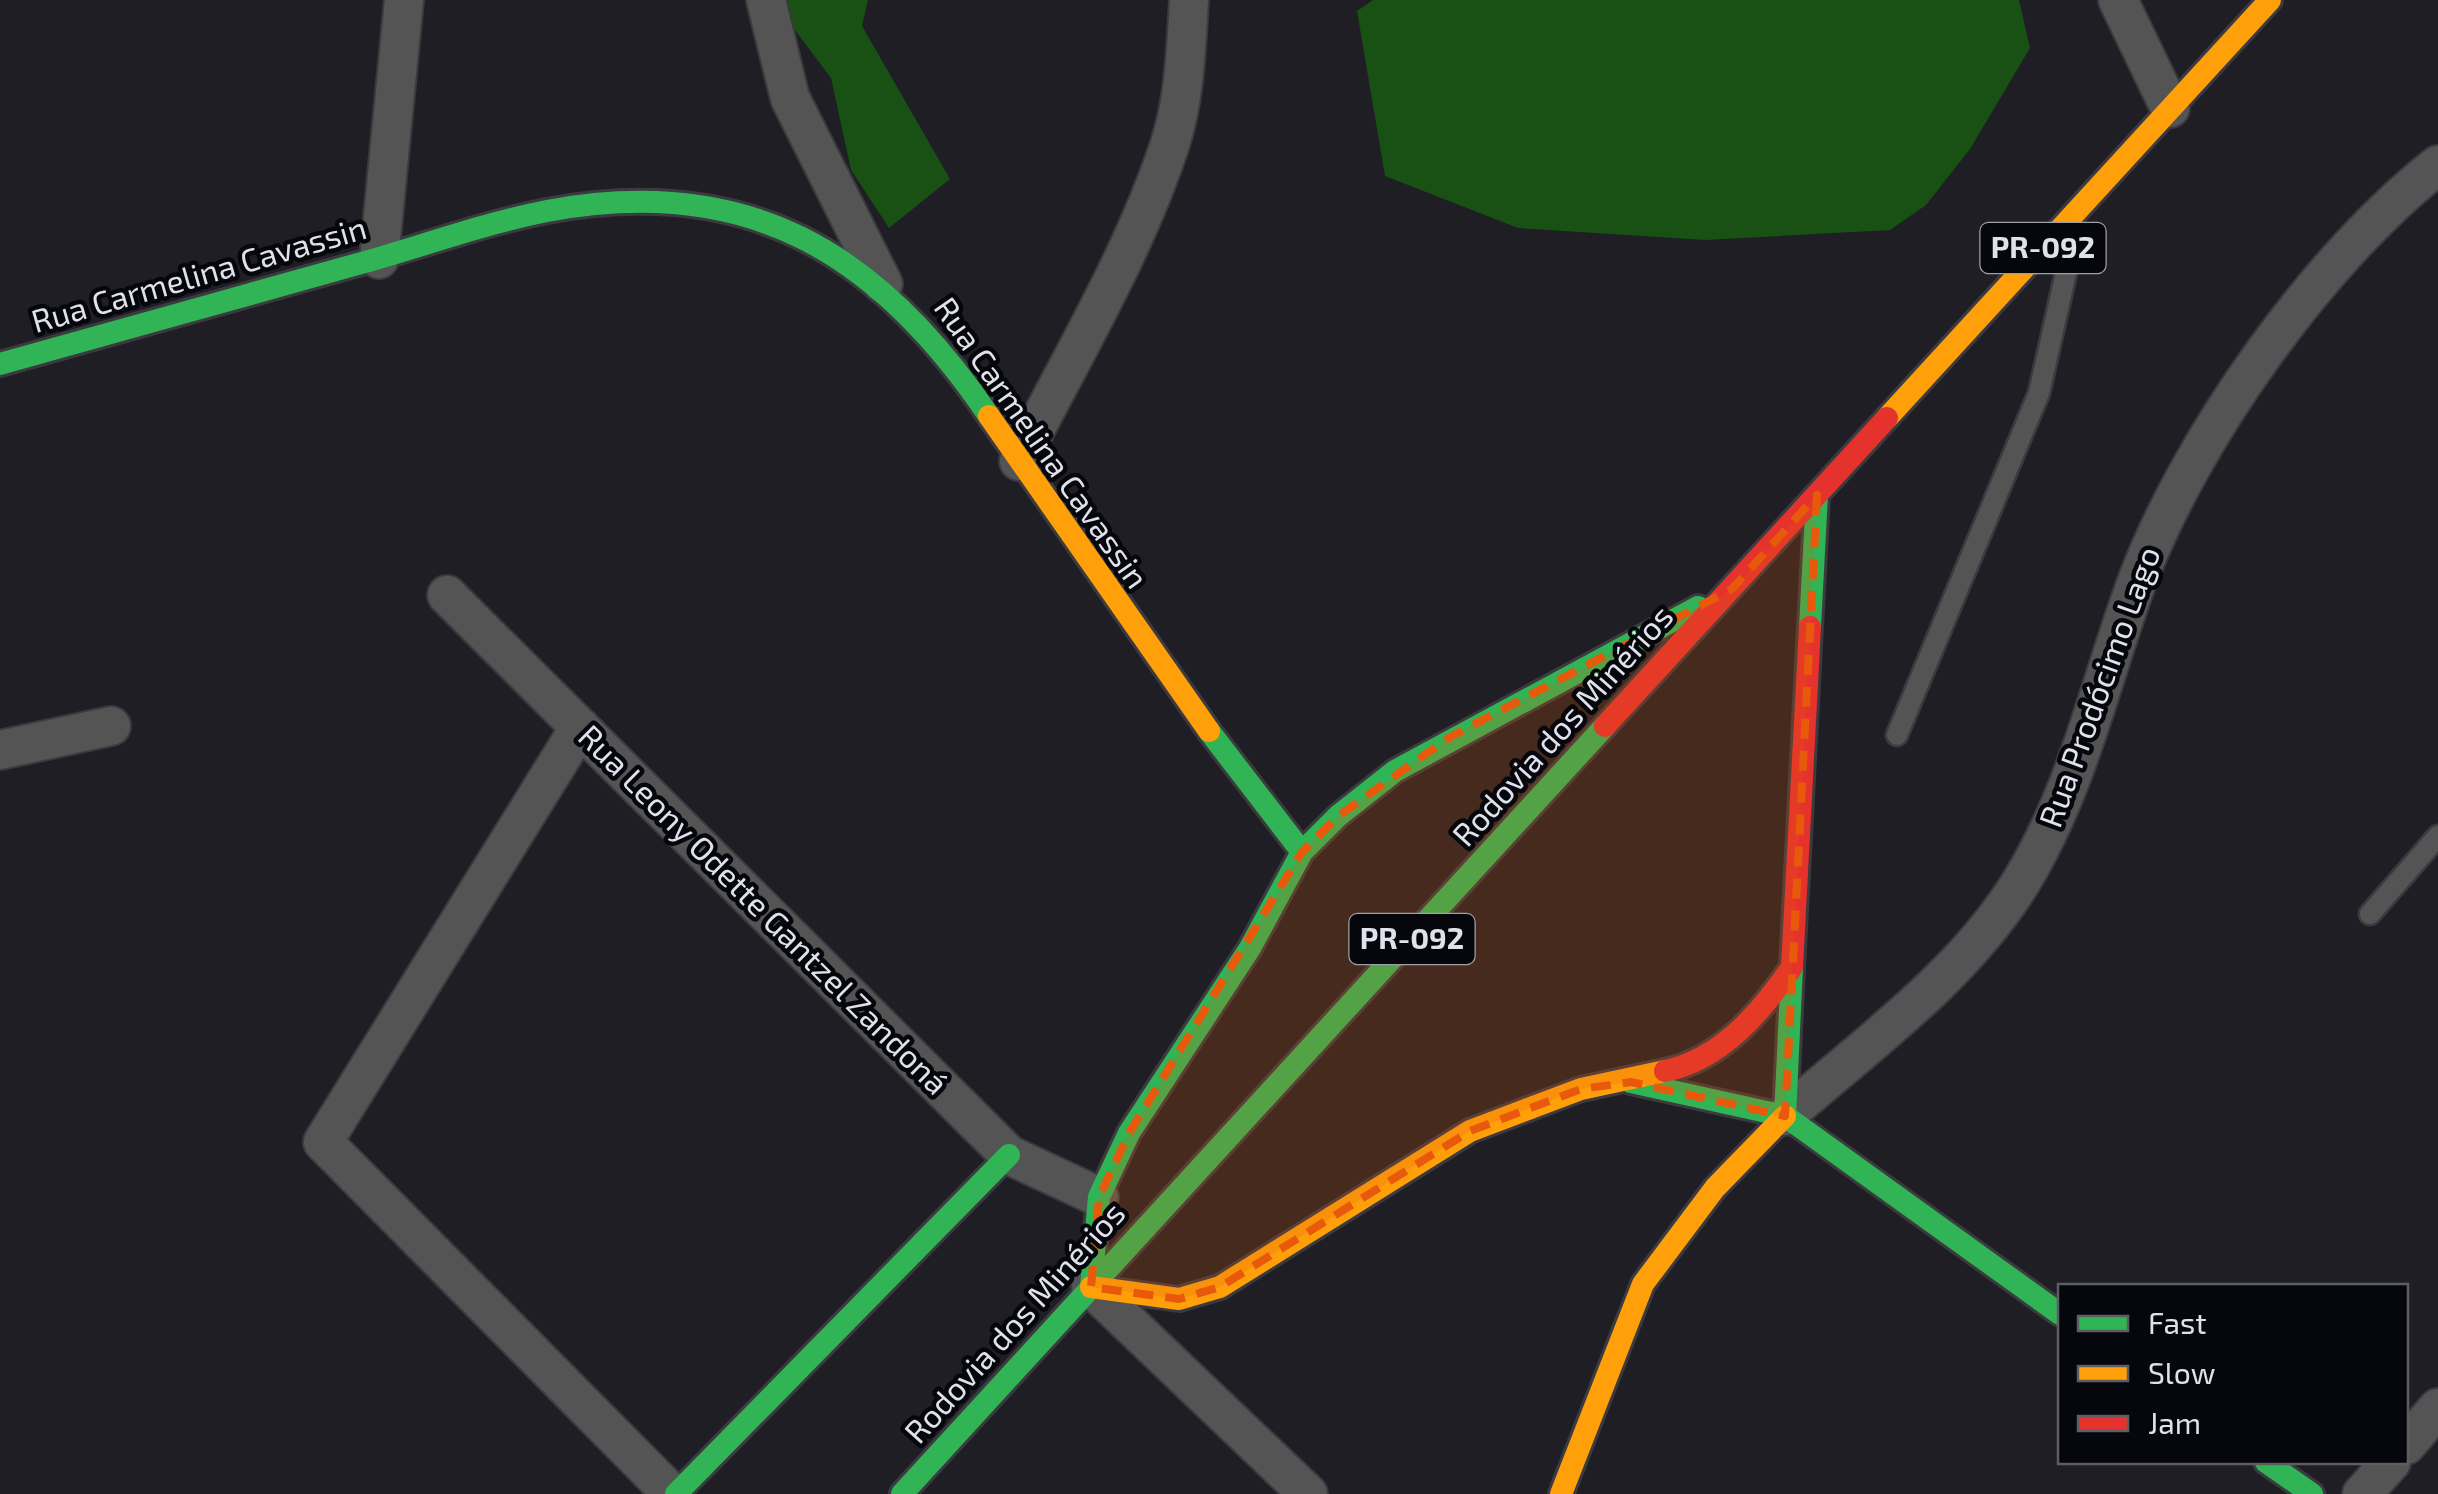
<svg xmlns="http://www.w3.org/2000/svg" width="2438" height="1494" font-family="'Exo 2',sans-serif">
<style>
.forest{fill:#185113}
.lines{fill:none;stroke-linecap:round;stroke-linejoin:round}
.lane-casing{stroke:#3a3a3f;stroke-width:25}
.street-casing{stroke:#3a3a3f;stroke-width:42}
.fast-casing{stroke:#3a3a3f;stroke-width:28}
.slow-casing{stroke:#3a3a3f;stroke-width:28}
.jam-casing{stroke:#3a3a3f;stroke-width:28}
.lane{stroke:#555455;stroke-width:20}
.street{stroke:#555455;stroke-width:38}
.fast{stroke:#30b455;stroke-width:22}
.slow{stroke:#ff9f0a;stroke-width:22}
.jam{stroke:#e5322d;stroke-width:22}
.marked{fill:#e8590c;fill-opacity:0.2;stroke:#e8590c;stroke-width:8;stroke-dasharray:20 12;stroke-linejoin:round}
.labels{text-anchor:middle;stroke-width:9;stroke-linejoin:round;paint-order:stroke}
.shield{fill:#06070c;stroke:#9fa0a7;stroke-width:2.5}
.shield-label{font-size:30px;font-weight:bold;fill:#e0e1ea}
.street-label{font-size:32px;fill:#e0e1ea;stroke:#06070c}
</style>
<rect width="100%" height="100%" fill="#1e1e24"/>
<!-- forest -->
<path class="forest" d="M783 0H868L862 26 950 179 889 228 851 170 831 78 785 17Z
M1373 0H2019L2030 48 1970 149 1926 205 1890 230 1706 240 1518 228 1385 176 1357 11Z"/>
<g class="lines">
<defs>
<path id="lane" d="M1897 735 2039 393 2074 237
M2370 914 2438 836"/>
<path id="street" d="M766 0 790 98 883 284
M2118 0 2170 108
M379 259 404 0
M1019 461C1071 358 1134 254 1170 144 1185 98 1186 47 1189 0
M447 595 1009 1155 1099 1197
M580 727 323 1142 672 1494
M0 750 111 726
M1785 1116C1867 1044 1963 976 2021 882 2079 787 2100 681 2138 579 2192 437 2318 259 2438 165
M1091 1287 1308 1494
M2406 1445 2438 1408
M2362 1494 2391 1462"/>
<path id="fast" d="M0 364C122 330 243 296 365 262 425 245 486 223 547 211 748 173 879 253 989 416
M1810 627 1817 495
M1209 731 1302 852
M1631 1082 1785 1116 2060 1314
M1785 1116 1792 967
M1091 1287 1099 1197 1129 1133 1250 948 1302 852 1338 816 1395 771 1698 607
M2266 1462 2312 1494
M676 1494 1009 1155
M902 1494 1605 726"/>
<path id="slow" d="M989 416 1209 731
M1887 418 2270 0
M1091 1287 1179 1299 1220 1287 1470 1131 1581 1089 1665 1071
M1561 1494 1643 1284 1715 1188 1785 1116"/>
<path id="jam" d="M1605 726 1887 418
M1665 1071C1722 1059 1761 1012 1792 967L1810 627"/>
</defs>
<!-- lane casing -->
<use href="#lane" class="lane-casing"/>
<!-- street casing -->
<use href="#street" class="street-casing"/>
<!-- fast casing -->
<use href="#fast" class="fast-casing"/>
<!-- slow casing -->
<use href="#slow" class="slow-casing"/>
<!-- jam casing -->
<use href="#jam" class="jam-casing"/>
<!-- lane -->
<use href="#lane" class="lane"/>
<!-- street -->
<use href="#street" class="street"/>
<!-- fast -->
<use href="#fast" class="fast"/>
<!-- slow -->
<use href="#slow" class="slow"/>
<!-- jam -->
<use href="#jam" class="jam"/>
</g>
<!-- marked area -->
<path class="marked" d="M1817 495 1785 1116 1631 1082 1581 1089 1470 1131 1220 1287 1179 1299 1091 1287 1099 1197 1129 1133 1302 852 1338 816 1450 737 1732 589Z"/>
<g class="labels">
<!-- shield labels -->
<g class="shield">
<rect x="1980.5" y="223" width="125" height="50" rx="8"/>
<rect x="1349.5" y="914" width="125" height="50" rx="8"/>
</g>
<g class="shield-label">
<text x="2043" y="258">PR-092</text>
<text x="1412" y="949">PR-092</text>
</g>
<!-- street labels -->
<g class="street-label">
<text transform="translate(199 275) rotate(-16)" y="11">Rua Carmelina Cavassin</text>
<text transform="translate(1041 443) rotate(55)" y="11">Rua Carmelina Cavassin</text>
<text transform="translate(2100 687) rotate(-70)" y="11">Rua Prodócimo Lago</text>
<text transform="translate(1563 726) rotate(-48)" y="11">Rodovia dos Minérios</text>
<text transform="translate(763 910) rotate(45)" y="11">Rua Leony Odette Gantzel Zandoná</text>
<text transform="translate(1015 1323) rotate(-48)" y="11">Rodovia dos Minérios</text>
</g>
</g>
<!-- legend -->
<rect x="2058" y="1284" width="350" height="180" fill="#06070c" stroke="#5d5e65" stroke-width="2.5"/>
<rect x="2078" y="1316" width="50" height="15" fill="#30b455" stroke="#5d5e65" stroke-width="2.5"/>
<text x="2148" y="1334" font-size="30" fill="#e0e1ea">Fast</text>
<rect x="2078" y="1366" width="50" height="15" fill="#ff9f0a" stroke="#5d5e65" stroke-width="2.5"/>
<text x="2148" y="1384" font-size="30" fill="#e0e1ea">Slow</text>
<rect x="2078" y="1416" width="50" height="15" fill="#e5322d" stroke="#5d5e65" stroke-width="2.5"/>
<text x="2148" y="1434" font-size="30" fill="#e0e1ea">Jam</text>
</svg>
